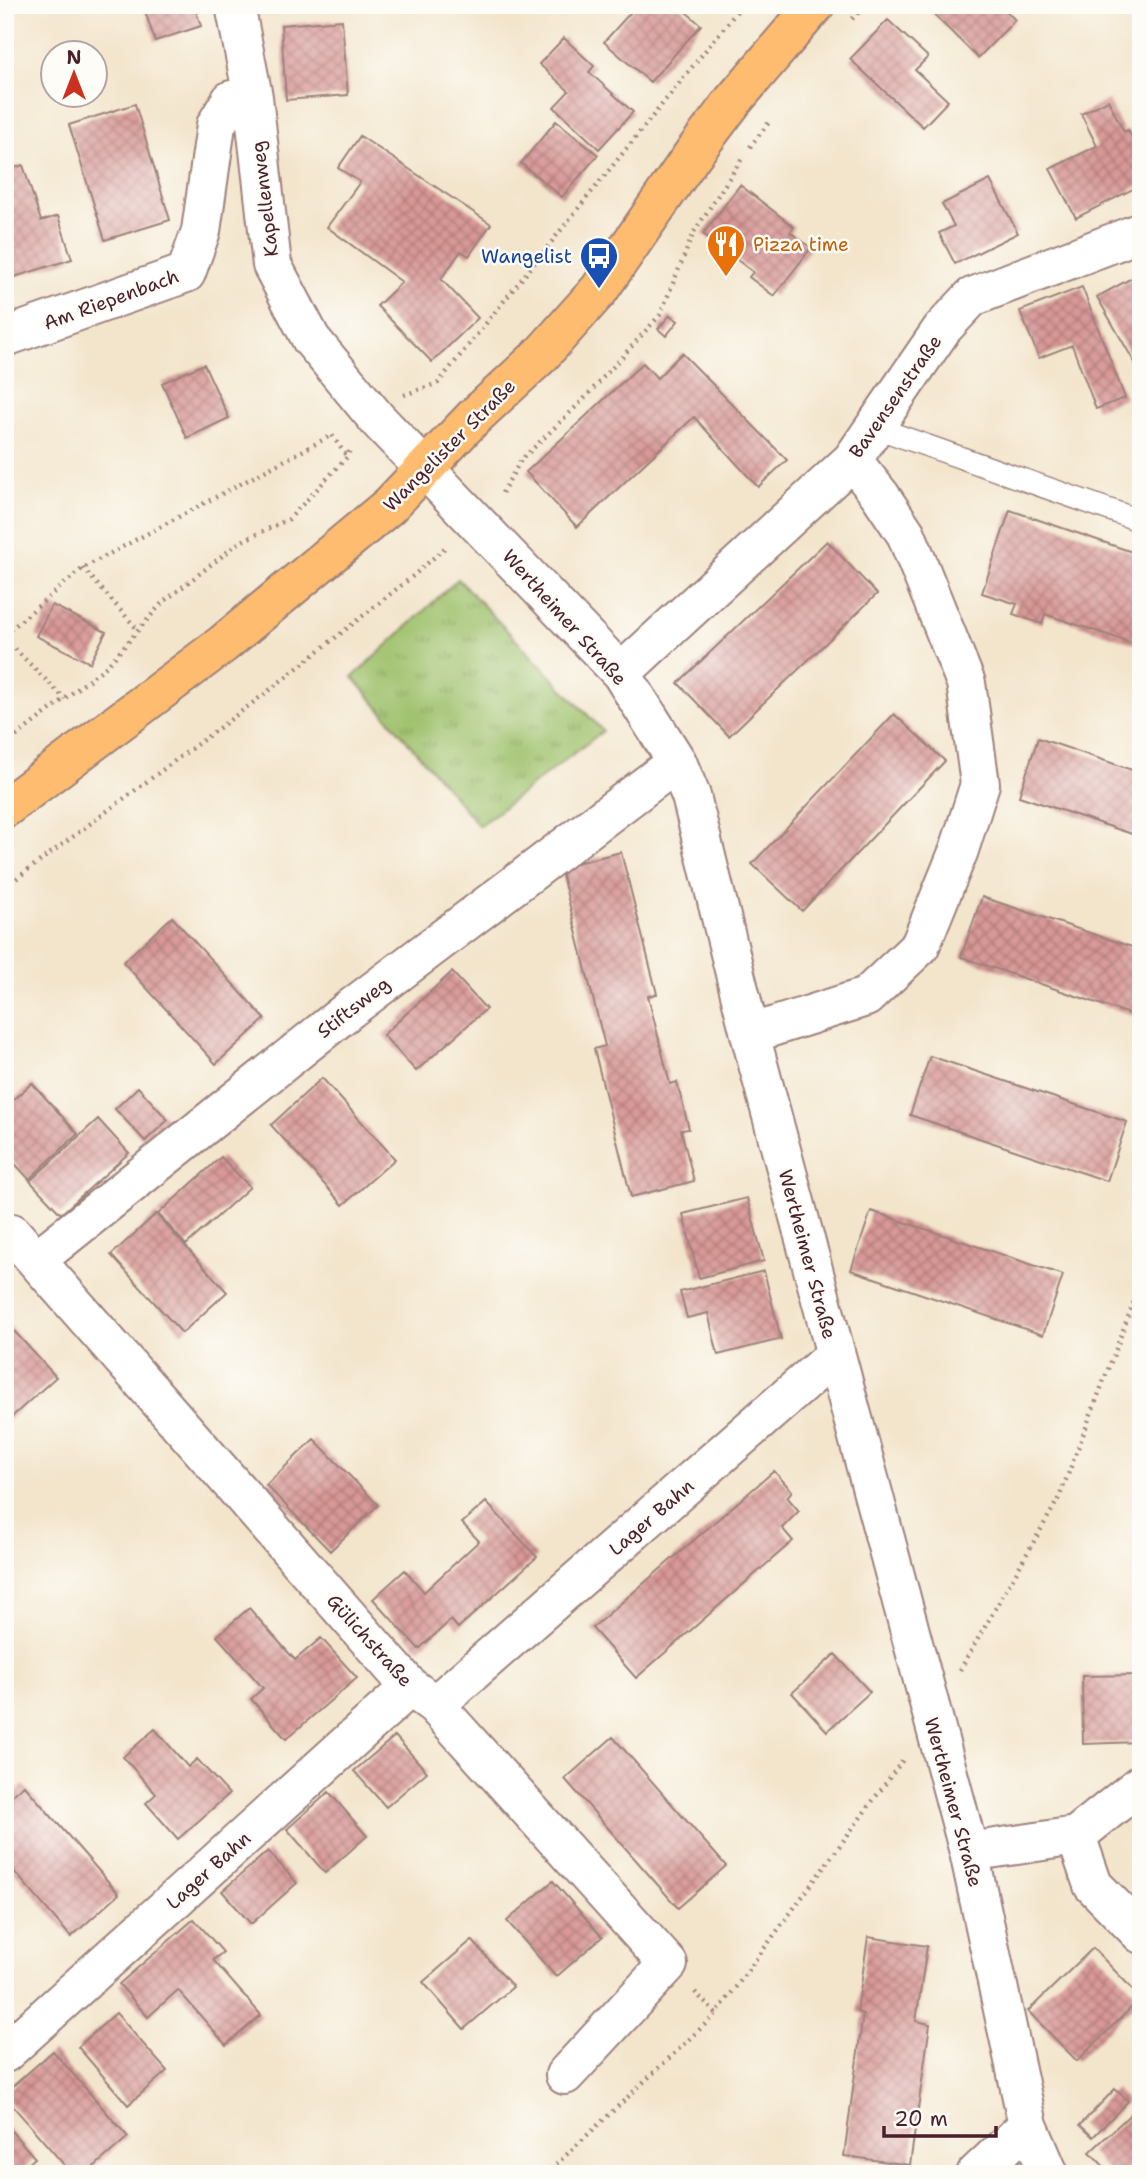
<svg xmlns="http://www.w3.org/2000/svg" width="1146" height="2179" font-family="'Shantell Sans',sans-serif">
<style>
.park{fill:url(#park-tufts);stroke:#74704a;stroke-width:2}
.building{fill:url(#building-cross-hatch)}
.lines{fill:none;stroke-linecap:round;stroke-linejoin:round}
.service-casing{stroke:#9e827c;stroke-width:24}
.minor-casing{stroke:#9e827c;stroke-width:42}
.primary-casing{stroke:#9e827c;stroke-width:42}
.path{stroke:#9e827c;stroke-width:4.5;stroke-dasharray:2 5;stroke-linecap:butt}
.service{stroke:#fff;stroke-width:21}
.minor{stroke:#fff;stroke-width:38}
.primary{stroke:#fdbc70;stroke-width:38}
.labels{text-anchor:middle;stroke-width:5;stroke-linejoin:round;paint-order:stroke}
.street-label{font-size:19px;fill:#4a1f2b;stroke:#fdfcf7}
.food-label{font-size:19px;fill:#c56008;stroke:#fdfcf7;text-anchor:start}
.transit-label{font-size:19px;fill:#164399;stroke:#fdfcf7;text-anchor:end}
</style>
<defs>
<pattern id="park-tufts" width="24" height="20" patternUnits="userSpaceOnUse" patternTransform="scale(1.75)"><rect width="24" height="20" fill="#9dc069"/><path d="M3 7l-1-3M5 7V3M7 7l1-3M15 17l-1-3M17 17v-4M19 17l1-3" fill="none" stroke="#829b57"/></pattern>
<pattern id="building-cross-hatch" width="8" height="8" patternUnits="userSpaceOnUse" patternTransform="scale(1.75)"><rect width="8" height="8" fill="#d89997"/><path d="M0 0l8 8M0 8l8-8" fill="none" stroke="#b17c7b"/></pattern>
</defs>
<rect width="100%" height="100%" fill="#fdfcf7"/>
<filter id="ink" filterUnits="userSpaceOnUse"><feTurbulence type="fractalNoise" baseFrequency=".0143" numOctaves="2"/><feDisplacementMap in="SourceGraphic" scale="14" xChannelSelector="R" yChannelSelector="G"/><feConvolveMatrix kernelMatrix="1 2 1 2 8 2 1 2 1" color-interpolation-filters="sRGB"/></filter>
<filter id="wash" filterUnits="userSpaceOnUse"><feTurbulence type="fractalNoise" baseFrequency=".00686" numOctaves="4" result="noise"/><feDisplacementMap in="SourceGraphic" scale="28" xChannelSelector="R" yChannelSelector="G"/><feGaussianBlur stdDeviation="1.57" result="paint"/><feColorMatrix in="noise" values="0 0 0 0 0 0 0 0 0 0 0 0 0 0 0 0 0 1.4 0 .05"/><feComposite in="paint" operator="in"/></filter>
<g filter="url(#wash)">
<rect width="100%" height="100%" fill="#f3e5cc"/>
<!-- park -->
<path class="park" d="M458 579 603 731 479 826 353 677Z"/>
<g id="blocks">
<!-- building -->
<path class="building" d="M143 5H194L201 26 155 41Z
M637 5H678L701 25 650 82 604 42Z
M924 5H1001L1015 20 978 58Z
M342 20 348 95 286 100 281 25Z
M888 20 928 57 915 70 948 101 923 127 850 59Z
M564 38 594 66 589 72 633 112 599 149 554 107 569 91 539 64Z
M1108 100 1124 132 1128 130 1141 155V185L1076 218 1050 169 1097 146 1081 114Z
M135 104 170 220 105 240 69 125Z
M556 121 598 155 562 197 521 163Z
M360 136 491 224 469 256 461 251 441 279 478 318 432 362 377 306 402 282 327 227 360 182 338 168Z
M23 165 41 221 58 216 72 259 5 280V171Z
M990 180 1018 233 955 264 939 233 954 226 942 204Z
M740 185 794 227 790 232 811 248 774 296 749 277 753 272 703 234Z
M1141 273V363L1136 365 1097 297Z
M1082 287 1125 398 1096 409 1072 345 1039 358 1020 311Z
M670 315 678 321 666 336 658 329Z
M682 353 787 460 758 487 694 417 577 527 526 472 643 363 657 378Z
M204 364 229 418 187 438 162 383Z
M1010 510 1141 555V646L1045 614 1042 624 1013 614 1017 604 982 593Z
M827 541 877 594 729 736 678 683Z
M52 605 106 632 90 663 36 636Z
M894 714 945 761 802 911 752 864Z
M1038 738 1141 773V837L1019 796Z
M621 852 657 994 648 996 670 1084 677 1082 689 1129 681 1130 694 1181 631 1197 594 1049 605 1046 560 867Z
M982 897 1141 950V1018L961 957Z
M172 917 265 1019 216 1064 123 962Z
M452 972 486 1009 416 1071 383 1035Z
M930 1056 1127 1122 1107 1181 910 1115Z
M322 1078 395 1159 343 1205 271 1125Z
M32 1083 78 1134 29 1179 5 1153V1107Z
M138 1087 168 1120 145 1141 115 1109Z
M98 1119 129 1153 61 1214 30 1181Z
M221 1157 250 1187 186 1245 158 1214Z
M747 1198 764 1261 699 1278 683 1214Z
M871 1211 1063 1275 1043 1335 851 1270Z
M156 1214 227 1292 182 1333 111 1255Z
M764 1271 781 1339 718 1355 708 1313 687 1318 680 1292Z
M5 1321 56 1377 5 1423Z
M314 1439 378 1505 330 1551 266 1485Z
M774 1471 792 1491 787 1497 799 1511 782 1528 793 1541 636 1678 592 1628Z
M486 1502 537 1557 458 1628 451 1620 419 1649 373 1599 405 1570 424 1592 479 1541 462 1523Z
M249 1608 295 1660 321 1638 357 1678 286 1739 251 1699 263 1688 217 1636Z
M835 1654 870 1692 827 1731 792 1693Z
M1140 1675V1742L1083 1744 1082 1676Z
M155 1729 188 1767 197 1759 229 1794 178 1839 146 1803 156 1794 123 1757Z
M395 1736 427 1772 386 1807 354 1771Z
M613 1737 726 1866 678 1908 565 1779Z
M24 1785 119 1894 71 1937 5 1861V1801Z
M329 1792 367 1836 325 1873 287 1829Z
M268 1851 297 1883 251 1924 222 1891Z
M553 1881 602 1937 556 1977 507 1921Z
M194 1919 223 1952 213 1960 261 2015 226 2045 178 1990 148 2017 119 1984Z
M868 1937 927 1946 916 2021 930 2024 910 2165 844 2156 863 2014 857 2012Z
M472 1940 513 1987 464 2029 423 1982Z
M1093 1948 1141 1998 1077 2061 1028 2011Z
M116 2013 167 2071 128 2105 78 2047Z
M53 2051 128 2137 86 2174H72L5 2097V2093Z
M1115 2089 1128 2101 1093 2137 1080 2125Z
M1138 2107 1141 2110V2174H1111L1090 2152Z
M5 2124 35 2158 17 2174H5Z"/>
</g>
</g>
<g filter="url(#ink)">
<use href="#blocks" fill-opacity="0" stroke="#9e827c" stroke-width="2"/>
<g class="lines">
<defs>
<path id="service" d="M874 427 1141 521"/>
<path id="minor" d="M235 5 253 97 272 265 311 339 377 419 621 673 677 762 691 796 750 1034 969 1852 1028 2125 1049 2174
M5 337 186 273 201 231 216 125 231 100 253 97
M621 673 852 460 942 329 972 297 1141 232
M750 1034 866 997 920 946 959 850 980 784 966 683 906 534 880 495 852 460
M5 1239 12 1233 410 1687 435 1705 668 1964 565 2075
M36 1260 350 1009 677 762
M435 1705 835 1355
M1076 1836 1093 1885 1141 1934
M969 1852 1076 1836 1141 1784
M5 2053 410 1687
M976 2174 1028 2125"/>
<path id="primary" d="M5 808 223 644 389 506 473 418 541 355 599 290 693 154 733 101 815 5"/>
</defs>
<!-- service casing -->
<use href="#service" class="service-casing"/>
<!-- minor casing -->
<use href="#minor" class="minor-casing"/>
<!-- primary casing -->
<use href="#primary" class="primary-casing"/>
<!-- path -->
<path class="path" d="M852 19 866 5
M750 147 770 121
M404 395 438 383 742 5
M502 493 521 460 582 401 660 315 694 232 743 157
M83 568 138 630
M5 634 83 568 332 435 347 457
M5 639 65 699
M5 745 108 665 162 603 240 542 289 519 347 457 351 447
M5 887 262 696 413 576 448 545
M960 1670 1059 1498 1141 1283
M695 1992 716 2014
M546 2174 716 2014 905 1757"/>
<!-- service -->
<use href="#service" class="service"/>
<!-- minor -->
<use href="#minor" class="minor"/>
<!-- primary -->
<use href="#primary" class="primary"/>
</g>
</g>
<!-- icons -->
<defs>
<symbol id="restaurant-pin" viewBox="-11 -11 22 30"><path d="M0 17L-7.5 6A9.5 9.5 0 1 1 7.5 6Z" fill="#e8710a" stroke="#fdfcf7"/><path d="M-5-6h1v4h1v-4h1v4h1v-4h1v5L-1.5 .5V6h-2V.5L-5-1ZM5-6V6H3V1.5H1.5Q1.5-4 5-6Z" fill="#fff"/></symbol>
<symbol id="bus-pin" viewBox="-11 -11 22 30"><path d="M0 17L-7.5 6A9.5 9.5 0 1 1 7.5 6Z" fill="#1a4fb4" stroke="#fdfcf7"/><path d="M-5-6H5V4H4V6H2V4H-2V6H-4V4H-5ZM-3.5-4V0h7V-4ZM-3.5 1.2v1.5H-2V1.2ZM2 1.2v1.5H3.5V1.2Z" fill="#fff"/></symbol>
</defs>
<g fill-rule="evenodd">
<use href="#restaurant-pin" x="704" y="222" width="44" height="60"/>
<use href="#bus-pin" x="577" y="234" width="44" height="60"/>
</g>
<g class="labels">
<!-- street labels -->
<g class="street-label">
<text transform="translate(264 199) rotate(-97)" y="7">Kapellenweg</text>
<text transform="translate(111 299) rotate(-20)" y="7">Am Riepenbach</text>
<text transform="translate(895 396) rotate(-55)" y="7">Bavensenstraße</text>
<text transform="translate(449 445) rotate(-45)" y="7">Wangelister Straße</text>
<text transform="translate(565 617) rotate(48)" y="7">Wertheimer Straße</text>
<text transform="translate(353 1007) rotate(-38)" y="7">Stiftsweg</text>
<text transform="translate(808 1254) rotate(75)" y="7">Wertheimer Straße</text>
<text transform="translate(651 1517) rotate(-41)" y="7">Lager Bahn</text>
<text transform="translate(370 1640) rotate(48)" y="7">Gülichstraße</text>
<text transform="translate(954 1802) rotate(75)" y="7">Wertheimer Straße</text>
<text transform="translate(208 1870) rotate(-42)" y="7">Lager Bahn</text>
</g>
<!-- food labels -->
<g class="food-label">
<text x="753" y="251">Pizza time</text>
</g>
<!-- transit labels -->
<g class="transit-label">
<text x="572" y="263">Wangelist</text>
</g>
</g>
<!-- margin -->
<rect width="1146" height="2179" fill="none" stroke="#fdfcf7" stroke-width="28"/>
<!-- north arrow -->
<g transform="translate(74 74)"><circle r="33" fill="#fdfcf7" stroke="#b5a4a5" stroke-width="2"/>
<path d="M0-5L12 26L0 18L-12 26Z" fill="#c8321e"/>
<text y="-10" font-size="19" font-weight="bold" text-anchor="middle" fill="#4a1f2b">N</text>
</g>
<!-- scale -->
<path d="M884 2126v10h112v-10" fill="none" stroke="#4a1f2b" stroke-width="3.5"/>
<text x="894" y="2126" font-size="21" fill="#4a1f2b" stroke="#fdfcf7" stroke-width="5" paint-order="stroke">20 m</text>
</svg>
